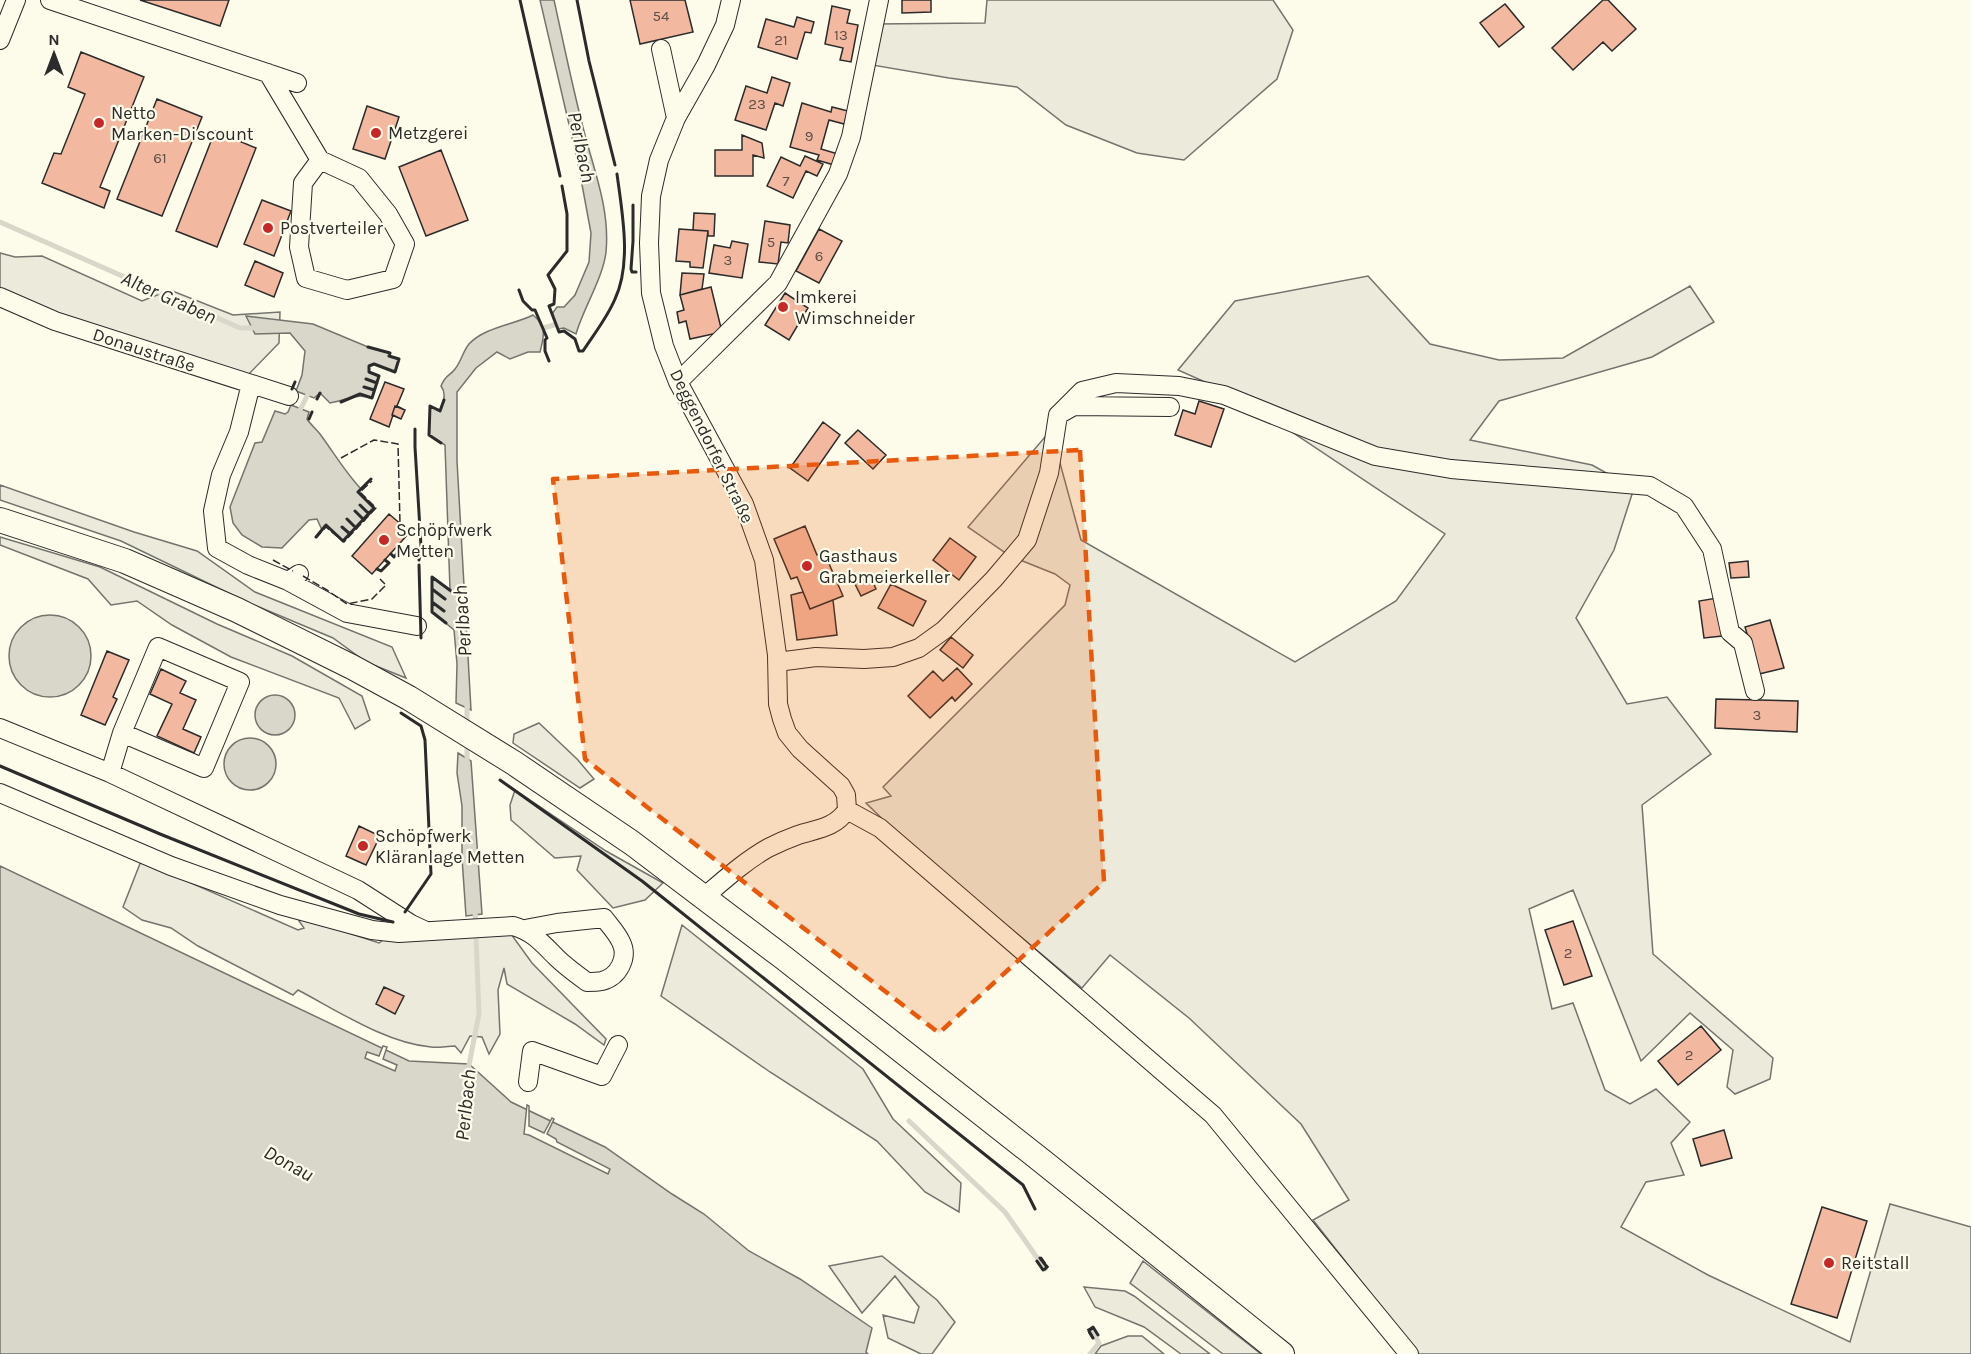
<svg xmlns="http://www.w3.org/2000/svg" width="1971" height="1354" font-family="Karla,sans-serif">
<style>
.green{fill:#ecebdb;stroke:#74746e;stroke-width:1.5}
.water{fill:#d8d7c9;stroke:#74746e;stroke-width:1.5}
.pier{fill:#fdfbea;stroke:#74746e;stroke-width:1.5}
.lines{fill:none;stroke-linecap:round;stroke-linejoin:round}
.stream{stroke:#d8d7c9;stroke-width:5}
.building{fill:#f2b8a0;stroke:#2b2b2b;stroke-width:1.5}
.minor-casing{stroke:#2b2b2b;stroke-width:20}
.major-casing{stroke:#2b2b2b;stroke-width:26}
.minor{stroke:#fdfbea;stroke-width:18}
.major{stroke:#fdfbea;stroke-width:24}
.fence{stroke:#2b2b2b;stroke-width:1.5;stroke-dasharray:8 3;stroke-linecap:butt}
.wall{stroke:#2b2b2b;stroke-width:3}
.marked{fill:#e8590c;fill-opacity:0.2;stroke:#e8590c;stroke-width:4.5;stroke-dasharray:12 8;stroke-linejoin:round}
.poi-dot{fill:#c62828;stroke:#fdfbea;stroke-width:2}
.labels{text-anchor:middle;stroke-width:4.5;stroke-linejoin:round;paint-order:stroke}
.number-label{font-size:15px;fill:#5d4e48}
.poi-label{font-size:18px;fill:#2b2b2b;stroke:#fdfbea;text-anchor:start}
.street-label{font-size:18px;fill:#2b2b2b;stroke:#fdfbea}
.water-label{font-size:20px;font-style:italic;fill:#2b2b2b;stroke:#fdfbea}
</style>
<rect width="100%" height="100%" fill="#fdfbea"/>
<!-- green -->
<path class="green" d="M987 0H1273L1293 30 1277 79 1184 160 1137 153 1066 125 1017 87 949 78 866 64 873 24 985 23Z
M0 253 15 257 42 256 142 301 170 290 233 315 280 312 279 343 247 376 62 317 0 289Z
M1368 276 1430 344 1499 360 1563 358 1690 286 1714 322 1652 357 1499 401 1470 440 1592 465 1634 488 1614 550 1576 618 1627 704 1667 697 1711 754 1642 805 1653 954 1773 1058 1770 1079 1735 1094 1727 1087 1733 1050 1690 1013 1641 1061 1573 890 1529 909 1552 1009 1573 1003 1605 1090 1630 1104 1656 1089 1690 1122 1671 1143 1684 1175 1646 1182 1621 1227 1708 1275 1850 1342 1890 1204 1971 1227V1354H1418L1313 1220 1349 1200 1301 1124 1189 1018 1110 955 1082 988 899 835 866 803 891 796 883 787 1065 605 1070 585 1055 574 1010 556 968 527 1051 430 1081 540 1295 662 1396 601 1445 534 1241 398 1178 370 1235 301Z
M0 485 134 532 197 551 255 592 392 647 406 678 366 662 333 638 247 602 121 541 0 500Z
M0 537 100 567 217 624 292 656 362 696 370 720 355 729 339 698 231 657 172 625 137 601 111 605 88 579 0 545Z
M539 723 577 759 594 779 580 788 513 743 514 734Z
M515 790 606 851 663 883 645 900 613 908 577 870 581 856 555 858 511 820 510 805Z
M141 861 298 930 304 928 299 921 305 919 379 943 386 938 511 934 532 963 606 1039 604 1045 575 1024 507 984 504 968 498 990 500 1034 489 1054 482 1037 470 1036 461 1053 455 1046C447 1046 439 1048 431 1047 386 1043 338 1011 298 990L293 995 198 946 171 928 142 920 123 907Z
M682 925 863 1069 893 1119 961 1183 959 1212 925 1192 877 1141 770 1072 661 996Z
M882 1256 937 1300 955 1322 932 1354H921L888 1338 883 1315 914 1323 919 1307 895 1276 862 1313 829 1266Z
M1143 1261 1261 1354H1223L1130 1283Z
M1084 1287 1125 1291 1134 1296 1210 1354H1181L1144 1327 1095 1307Z
M1128 1336H1142L1164 1354H1095L1101 1346Z"/>
<!-- water -->
<path class="water" d="M540 0H554C564 45 573 90 585 135 595 173 610 211 606 252 603 278 583 309 576 334L564 328 558 329 552 314 557 307H564L575 295 589 262 591 233 578 163Z
M533 315C547 326 544 337 540 352H528L510 359 497 352 476 368 457 392V461L471 710 456 703 457 664 454 630 432 612V577L450 590 445 445 429 435 430 406 440 410C443 402 447 394 441 386 446 374 449 377 455 369 461 362 463 351 469 344 485 327 513 325 533 315Z
M246 316 313 324 368 347 390 353 389 356 399 359 395 372 374 364 369 366V372L379 376 372 398C355 393 348 400 330 403L320 393 314 398 296 391 302 375 305 351 290 333 255 334Z
M291 405 309 412 307 419C311 425 316 429 320 434 334 453 345 472 361 489L359 493 374 508 343 541 326 526 322 530 317 519 309 520 282 548 262 547 242 535 233 523 230 507 255 443 262 442 275 411 285 414 288 412Z
M9 656a41 41 0 1 1 82 0a41 41 0 1 1-82 0Z
M255 715a20 20 0 1 1 40 0a20 20 0 1 1-40 0Z
M224 764a26 26 0 1 1 52 0a26 26 0 1 1-52 0Z
M458 753 471 761 482 914 466 916 462 858V806L457 773Z
M0 866 409 1061 469 1064 511 1102 605 1147 672 1194 704 1214 749 1251 800 1279 872 1328 866 1352 868 1354H0Z"/>
<!-- pier -->
<path class="pier" d="M383 1046 387 1047 383 1059 397 1065 395 1071 365 1058 367 1052 379 1056Z
M527 1105 529 1106V1126L544 1133 552 1118 554 1119 547 1134 556 1139 557 1142 610 1169 608 1174 529 1135 524 1134Z"/>
<g class="lines">
<!-- stream -->
<path class="stream" d="M0 222 240 328H259
M537 330 557 324 561 320
M298 414 310 390
M467 703V727
M467 742V766
M468 1070 479 1014 475 910
M909 1121 1005 1212 1045 1269
M1090 1354 1099 1343 1091 1329"/>
</g>
<!-- building -->
<path class="building" d="M140 0H229L220 26Z
M630 0H685L693 32 640 44Z
M902 0H931V12L902 13Z
M1603 0H1608L1636 29 1612 51 1603 42 1573 70 1552 48Z
M1505 4 1524 27 1499 47 1480 23Z
M832 6 850 10 847 23 858 25 851 62 840 60 843 48 825 44Z
M797 17 814 22 811 33 805 32 797 59 758 47 766 19 794 27Z
M81 52 144 77 100 187 110 191 104 208 42 183 54 153 61 154 85 94 68 87Z
M772 77 790 83 783 106 775 103 766 130 735 120 746 86 767 93Z
M157 99 202 117 162 216 117 199Z
M802 103 831 112 832 107 848 111 844 124 829 120 821 149 838 154 834 165 817 160 819 155 790 147Z
M367 106 399 117 385 159 353 149Z
M215 131 256 148 217 247 176 231Z
M742 135 762 143 764 158 753 155V176H715V150H742Z
M441 150 468 220 426 236 399 167Z
M805 156 823 164 817 176 806 171 793 198 767 186 781 157 800 166Z
M262 200 291 211 274 256 244 244Z
M694 213 715 214 714 236H708V231L693 230Z
M765 221 790 225 788 243 781 242 778 264 759 262Z
M679 229 708 231 703 268 690 267V262L676 261Z
M819 229 842 241 819 283 796 271Z
M732 241 748 244 742 278 709 273 714 245 730 248Z
M255 261 283 273 274 297 245 285Z
M682 273 704 274 702 289 680 295Z
M711 287 722 332 690 339 686 321 679 323 677 312 684 310 680 295Z
M785 293 808 308 789 340 765 325Z
M385 382 404 389 397 406 405 410 401 419 393 415 389 427 370 419Z
M1199 401 1224 409 1211 447 1175 435 1183 410 1195 414Z
M395 406 405 410 401 419 392 415Z
M823 422 840 435 808 481 790 468Z
M858 430 886 455 873 469 845 443Z
M389 514 410 532 372 574 352 556Z
M805 526 817 555 824 552 843 596 810 609 797 577 791 579 774 539Z
M950 538 976 557 959 580 933 560Z
M1748 561 1749 577 1731 578 1729 563Z
M870 576 876 589 861 596 855 584Z
M891 584 926 601 913 626 878 608Z
M803 592 810 609 833 600 837 635 797 640 791 595Z
M1717 598 1722 636 1704 638 1699 601Z
M1770 620 1784 668 1759 674 1745 627Z
M951 637 973 655 963 668 940 650Z
M107 651 129 660 113 697 117 699 105 725 81 715Z
M957 668 972 684 955 701 952 697 930 718 908 696 933 671 943 681Z
M161 669 186 681 180 693 196 700 183 729 201 737 194 753 157 736 172 704 150 694Z
M1716 699 1798 701 1797 732 1715 728Z
M359 826 380 836 366 865 346 856Z
M1573 921 1592 976 1564 985 1545 930Z
M384 987 404 996 395 1014 376 1004Z
M1701 1026 1721 1050 1678 1085 1658 1061Z
M1724 1130 1732 1158 1701 1166 1693 1139Z
M1822 1207 1867 1221 1837 1318 1791 1304Z"/>
<g class="lines">
<defs>
<path id="minor" d="M50 0 297 83
M731 0 725 25 706 65 676 118 659 160 651 196 650 220 649 243 651 293 664 346 678 382 744 504 764 560 777 655 778 704 782 719 787 733 800 749 841 786 846 795 847 810
M0 40 16 0
M661 49 676 118
M268 73 320 160 359 178 388 214 405 244 393 279 347 290 306 278 299 247 303 183 320 160
M0 297 55 321 289 396
M678 382 778 283 838 174 851 137 879 0
M251 384 239 432 221 475 213 511 217 548 248 565 288 581 299 574
M1058 415 1082 391 1116 383 1179 386 1224 395 1375 456 1451 469 1650 486 1684 506 1712 549 1730 632 1743 643 1755 691
M288 581 347 613 417 626
M777 662 816 657 864 659 893 657 919 648 944 630 994 579 1027 540 1049 473 1058 415 1074 406 1170 407
M0 728 110 773 358 890 411 924 426 931
M110 773 122 733 158 647 240 682 204 768 122 733
M0 793 171 866 280 905 372 930 399 933 513 926C532 931 542 943 556 957 565 966 576 974 587 982 592 982 597 982 602 981 618 977 629 958 621 942 617 933 610 926 604 918L557 923 525 929
M847 810 880 828 1213 1115 1409 1354
M704 897C724 880 745 861 768 848 778 843 787 839 798 835 817 829 835 828 847 810
M528 1082 532 1051 602 1076 618 1045"/>
<path id="major" d="M0 520 125 561 237 610 352 667 409 698 514 763 632 843 784 958 1042 1161 1282 1354"/>
</defs>
<!-- minor casing -->
<use href="#minor" class="minor-casing"/>
<!-- major casing -->
<use href="#major" class="major-casing"/>
<!-- minor -->
<use href="#minor" class="minor"/>
<!-- major -->
<use href="#major" class="major"/>
<!-- fence -->
<path class="fence" d="M341 458 374 440 398 444 400 524
M316 538 326 527 344 542 376 508 360 492 372 481
M273 560 293 571
M303 576 327 590 347 604 372 599 386 585 380 579
M1036 1261 1043 1270 1048 1267 1041 1257
M1093 1339 1087 1330 1093 1327 1098 1335"/>
<!-- wall -->
<path class="wall" d="M520 0 560 176
M577 0 589 61 615 165
M562 186 567 214V251L548 275 555 289 554 304 549 306 559 332 564 331 575 339 579 351H583C594 334 607 318 615 299 632 263 622 212 617 174
M633 205V241L631 269 632 272H636
M519 290 523 301 532 310H535L547 338 545 340V351L549 361
M366 379 377 383
M364 387 374 390
M292 389 295 382
M317 399 320 393
M341 402 360 394 372 398 379 376 369 372V366L374 364 395 372 399 359 389 356 390 353 368 347
M309 419 312 412
M415 429V447L421 546 419 560
M441 443 429 435 430 406 440 411 444 400
M360 505 369 514
M355 511 364 520
M347 519 356 528
M342 527 350 534
M316 537 326 525 343 541 374 508 358 492 371 479
M391 554 394 557 402 548 398 545
M419 565 421 638
M377 569 381 571 389 563 385 560
M432 589 445 599
M432 602 444 611
M446 623 432 612V577L451 591
M401 713 421 726 425 740 431 874 405 912
M0 766 160 834 359 914 393 922
M500 780 642 881 1023 1185 1035 1209
M1040 1258 1047 1267 1045 1269
M1037 1261 1043 1270 1045 1269
M1093 1338 1089 1331 1093 1327 1098 1335"/>
</g>
<!-- marked area -->
<path class="marked" d="M1080 450 1104 882 939 1033 585 759 553 479Z"/>
<!-- markers -->
<g class="poi-dot">
<circle cx="99" cy="123" r="6"/>
<circle cx="376" cy="133" r="6"/>
<circle cx="268" cy="228" r="6"/>
<circle cx="783" cy="307" r="6"/>
<circle cx="384" cy="540" r="6"/>
<circle cx="807" cy="566" r="6"/>
<circle cx="363" cy="846" r="6"/>
<circle cx="1829" cy="1263" r="6"/>
</g>
<g class="labels">
<!-- number labels -->
<g class="number-label">
<text x="661" y="21">54</text>
<text x="841" y="40">13</text>
<text x="781" y="45">21</text>
<text x="757" y="109">23</text>
<text x="809" y="141">9</text>
<text x="160" y="163">61</text>
<text x="786" y="186">7</text>
<text x="771" y="247">5</text>
<text x="819" y="261">6</text>
<text x="728" y="265">3</text>
<text x="1757" y="720">3</text>
<text x="1568" y="958">2</text>
<text x="1689" y="1060">2</text>
</g>
<!-- poi labels -->
<g class="poi-label">
<text x="111" y="119">Netto<tspan x="111" dy="21">Marken-Discount</tspan></text>
<text x="388" y="139">Metzgerei</text>
<text x="280" y="234">Postverteiler</text>
<text x="795" y="303">Imkerei<tspan x="795" dy="21">Wimschneider</tspan></text>
<text x="396" y="536">Schöpfwerk<tspan x="396" dy="21">Metten</tspan></text>
<text x="819" y="562">Gasthaus<tspan x="819" dy="21">Grabmeierkeller</tspan></text>
<text x="375" y="842">Schöpfwerk<tspan x="375" dy="21">Kläranlage Metten</tspan></text>
<text x="1841" y="1269">Reitstall</text>
</g>
<!-- street labels -->
<g class="street-label">
<text transform="translate(144 350) rotate(18)" y="6">Donaustraße</text>
<text transform="translate(712 446) rotate(64)" y="6">Deggendorfer Straße</text>
</g>
<!-- water labels -->
<g class="water-label">
<text transform="translate(582 147) rotate(78)" y="7">Perlbach</text>
<text transform="translate(169 297) rotate(24)" y="7">Alter Graben</text>
<text transform="translate(462 621) rotate(-94)" y="7">Perlbach</text>
<text transform="translate(465 1105) rotate(-84)" y="7">Perlbach</text>
<text transform="translate(289 1163) rotate(29)" y="7">Donau</text>
</g>
</g>
<!-- north arrow -->
<g transform="translate(54 54)" stroke="#fdfbea" stroke-width="4.5" paint-order="stroke">
<path d="M0-4.5L10 22L0 15L-10 22Z" fill="#2b2b2b"/>
<text y="-9" font-size="16" font-weight="bold" text-anchor="middle" fill="#2b2b2b">N</text>
</g>
</svg>
